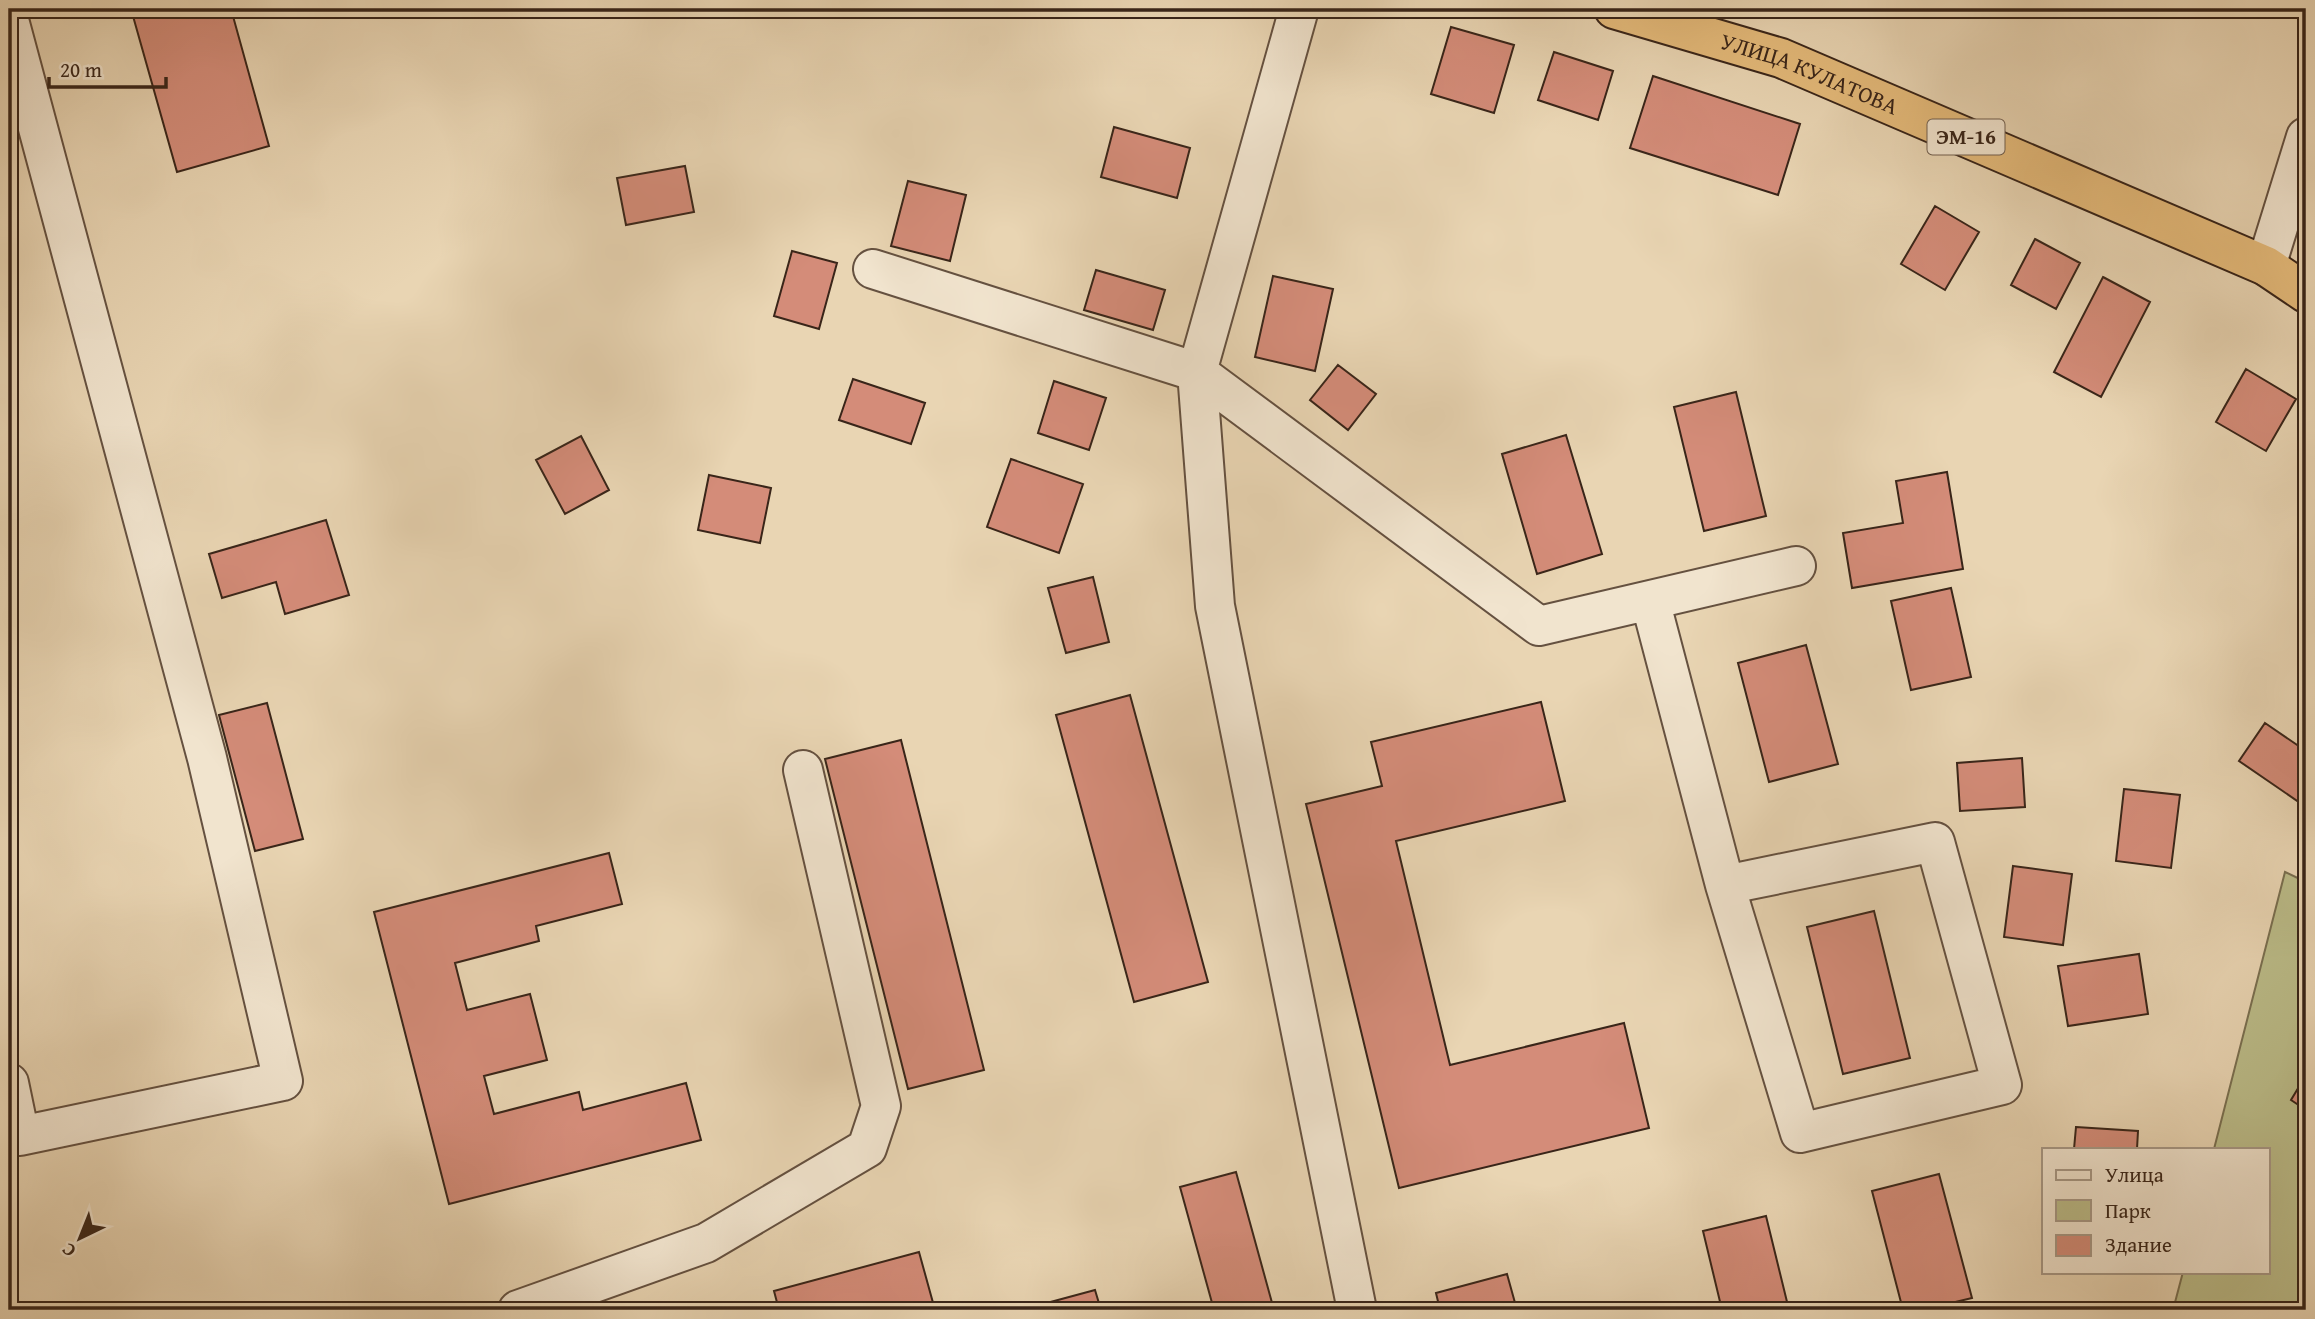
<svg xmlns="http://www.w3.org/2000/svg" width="2315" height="1319" font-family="'Gentium Book Plus',serif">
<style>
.green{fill:#bbbc89;stroke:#7a7051;stroke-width:2}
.building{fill:#d48c79;stroke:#392519;stroke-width:2}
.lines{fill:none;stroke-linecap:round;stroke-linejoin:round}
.minor-casing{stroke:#655140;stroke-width:42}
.highway-casing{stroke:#392519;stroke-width:42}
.minor{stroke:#f1e4ce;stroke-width:38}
.highway{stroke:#e4ba7a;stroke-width:38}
.labels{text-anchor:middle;stroke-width:5;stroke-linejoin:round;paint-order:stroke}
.shield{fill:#f1e4ce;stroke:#705e4f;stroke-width:2}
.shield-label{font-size:21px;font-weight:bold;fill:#392519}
.street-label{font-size:23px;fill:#392519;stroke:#f1e4ce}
</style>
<rect width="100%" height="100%" fill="#e9d5b3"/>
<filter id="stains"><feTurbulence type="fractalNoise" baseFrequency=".00286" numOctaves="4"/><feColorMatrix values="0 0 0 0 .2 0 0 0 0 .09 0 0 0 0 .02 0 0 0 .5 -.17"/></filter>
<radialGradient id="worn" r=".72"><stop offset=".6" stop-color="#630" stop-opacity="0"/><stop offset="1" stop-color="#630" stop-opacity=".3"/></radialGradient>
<!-- green -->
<path class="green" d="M2285 872 2306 882V1310H2173L2183 1272H2268V1149H2214Z"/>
<!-- building -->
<path class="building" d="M131 9H231L269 146 177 172Z
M682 9H710V12Z
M1451 27 1514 45 1494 113 1431 94Z
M1554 52 1613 71 1598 120 1538 100Z
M1653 76 1800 124 1778 195 1630 148Z
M1114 127 1190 148 1177 198 1101 177Z
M685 166 694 212 626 225 617 178Z
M908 181 966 195 950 261 891 246Z
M1935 206 1979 232 1945 290 1901 264Z
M2035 239 2080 263 2056 309 2011 285Z
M792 251 837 263 819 329 774 316Z
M1096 270 1165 290 1153 330 1084 310Z
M1273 276 1333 289 1315 371 1255 357Z
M2103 277 2150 302 2101 397 2054 372Z
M1338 365 1376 394 1348 430 1310 400Z
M2246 369 2296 399 2266 451 2216 422Z
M853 379 925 403 911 444 839 420Z
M1054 381 1106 398 1089 450 1038 433Z
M1736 392 1766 516 1704 531 1674 407Z
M1566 435 1602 554 1537 574 1502 454Z
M581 436 609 490 565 514 536 460Z
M1011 459 1083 484 1059 553 987 527Z
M1947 472 1963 569 1852 588 1843 533 1903 523 1896 481Z
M709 475 771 488 760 543 698 530Z
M326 520 349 595 285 614 276 582 222 598 209 554Z
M1093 577 1109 642 1066 653 1048 588Z
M1951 588 1971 677 1911 690 1891 601Z
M1806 645 1838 764 1769 782 1738 663Z
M1130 695 1208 982 1134 1002 1056 715Z
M1541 702 1565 801 1396 841 1450 1065 1624 1023 1649 1128 1399 1188 1306 804 1382 786 1371 742Z
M267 703 303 839 255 851 219 715Z
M2265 723 2306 751V807L2239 761Z
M901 740 984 1070 908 1089 825 759Z
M2022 758 2025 807 1960 811 1957 763Z
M2124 789 2180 795 2171 868 2116 861Z
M609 853 622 904 536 926 539 941 455 963 467 1010 530 994 547 1060 484 1076 494 1114 579 1092 583 1110 686 1083 701 1140 449 1204 374 912Z
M2013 866 2072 874 2063 945 2004 937Z
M1874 911 1910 1058 1843 1074 1807 927Z
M2139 954 2148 1014 2068 1026 2058 966Z
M2306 1075V1110L2291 1100Z
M2076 1127 2138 1131 2137 1149H2074Z
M1236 1172 1274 1310H1214L1180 1187Z
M1939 1174 1972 1298 1922 1310H1903L1872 1191Z
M1766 1216 1789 1310H1722L1703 1231Z
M919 1252 935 1310H779L774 1291Z
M1507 1274 1517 1310H1440L1436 1293Z
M1095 1290 1101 1310H1033L1032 1307Z"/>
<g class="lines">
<defs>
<path id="minor" d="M1299 9 1197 372 1215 606 1357 1310
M9 20 207 758 283 1081 20 1136 9 1083
M2266 266 2306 137
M873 269 1197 372 1539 626 1796 566
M1650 600 1725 885 1800 1133 2002 1085 1935 842 1725 885
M518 1310 706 1243 867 1148 881 1106 803 770"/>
<g id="highway">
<path id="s1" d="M1614 9 1781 58 2266 266 2306 293"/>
</g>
</defs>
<!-- minor casing -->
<use href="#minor" class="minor-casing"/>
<!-- highway casing -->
<use href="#highway" class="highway-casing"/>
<!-- minor -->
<use href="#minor" class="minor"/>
<!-- highway -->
<use href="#highway" class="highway"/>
</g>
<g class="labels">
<!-- shield labels -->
<rect class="shield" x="1927.5" y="119.5" width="77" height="35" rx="5"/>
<g class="shield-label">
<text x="1966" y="144">ЭМ-16</text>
</g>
<!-- street labels -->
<g class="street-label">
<text dy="8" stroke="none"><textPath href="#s1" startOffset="206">УЛИЦА КУЛАТОВА</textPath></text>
</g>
</g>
<!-- margin -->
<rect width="2315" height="1319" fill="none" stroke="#e9d5b3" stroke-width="35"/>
<rect x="10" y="10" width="2294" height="1298" fill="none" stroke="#392519" stroke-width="3.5"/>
<rect x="18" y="18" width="2280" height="1284" fill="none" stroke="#392519" stroke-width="2"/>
<!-- legend -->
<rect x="2042" y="1148" width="228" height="126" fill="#f1e4ce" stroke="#a79886" stroke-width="2"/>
<rect x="2056" y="1170" width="35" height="10" fill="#f1e4ce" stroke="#a79886" stroke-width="2"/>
<text x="2105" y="1182" font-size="21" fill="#392519">Улица</text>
<rect x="2056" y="1200" width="35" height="21" fill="#bbbc89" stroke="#a79886" stroke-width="2"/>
<text x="2105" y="1218" font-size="21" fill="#392519">Парк</text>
<rect x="2056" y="1235" width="35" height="21" fill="#d48c79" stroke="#a79886" stroke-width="2"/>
<text x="2105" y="1252" font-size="21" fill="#392519">Здание</text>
<!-- north arrow -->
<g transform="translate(80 1238) rotate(223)" stroke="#f1e4ce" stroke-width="5" paint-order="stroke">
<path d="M0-5L12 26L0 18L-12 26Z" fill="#392519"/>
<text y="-10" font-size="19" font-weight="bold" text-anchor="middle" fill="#392519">С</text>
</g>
<!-- scale -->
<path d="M49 77v10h117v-10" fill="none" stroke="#392519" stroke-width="3.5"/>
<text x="60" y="77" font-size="21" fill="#392519" stroke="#f1e4ce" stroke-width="5" paint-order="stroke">20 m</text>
<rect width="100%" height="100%" filter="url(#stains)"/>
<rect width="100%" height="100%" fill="url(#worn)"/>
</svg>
